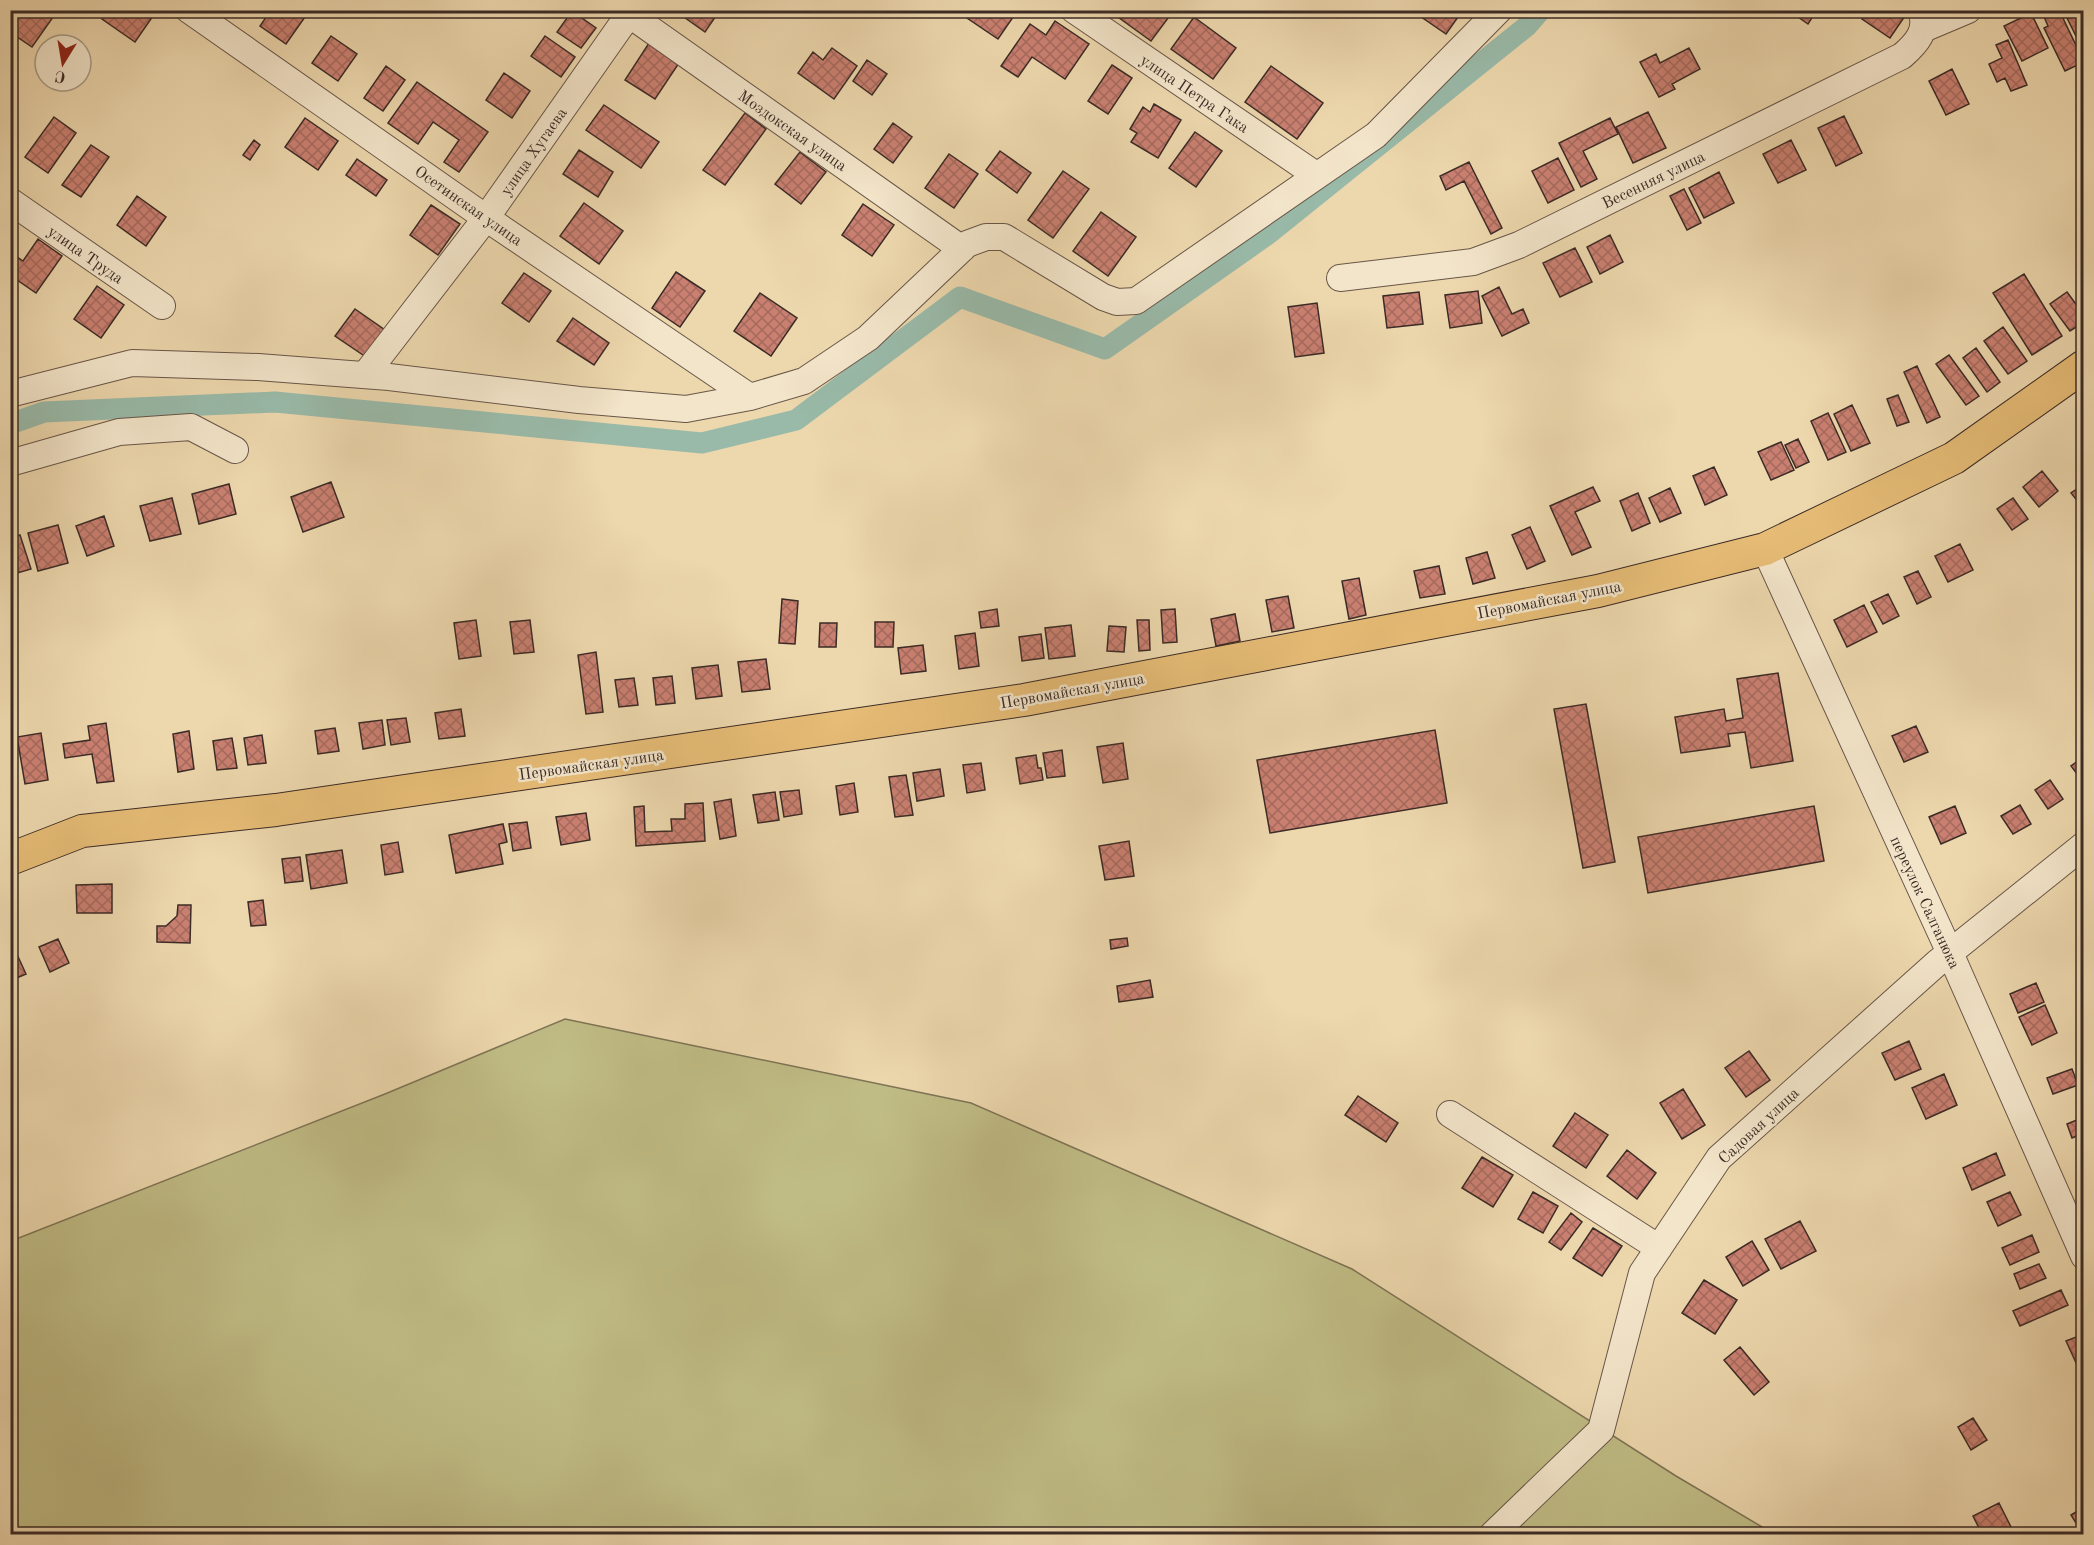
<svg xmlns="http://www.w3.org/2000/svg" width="2094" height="1545" font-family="'Old Standard TT',serif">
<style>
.garden{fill:#c0bc85;stroke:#7e7456;stroke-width:1.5}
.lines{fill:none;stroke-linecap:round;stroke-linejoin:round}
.canal{stroke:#99baa9;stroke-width:21}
.building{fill:url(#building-cross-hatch);stroke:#3b2b26;stroke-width:1.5}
.minor-casing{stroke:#685648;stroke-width:28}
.major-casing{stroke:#3b2b26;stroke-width:34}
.path{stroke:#3b2b26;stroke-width:4;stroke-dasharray:1.5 3;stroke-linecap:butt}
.minor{stroke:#f3e5ca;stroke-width:26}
.major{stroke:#e6bc76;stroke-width:32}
.labels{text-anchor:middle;stroke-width:5;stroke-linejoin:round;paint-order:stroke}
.street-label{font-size:16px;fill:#3b2b26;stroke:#f3e5ca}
</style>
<defs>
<pattern id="building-cross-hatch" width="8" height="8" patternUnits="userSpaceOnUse" patternTransform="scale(1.5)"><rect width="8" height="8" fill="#ca8071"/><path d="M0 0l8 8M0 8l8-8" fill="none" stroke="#a5695d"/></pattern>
</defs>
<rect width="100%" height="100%" fill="#edd7ad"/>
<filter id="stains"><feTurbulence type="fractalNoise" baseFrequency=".00333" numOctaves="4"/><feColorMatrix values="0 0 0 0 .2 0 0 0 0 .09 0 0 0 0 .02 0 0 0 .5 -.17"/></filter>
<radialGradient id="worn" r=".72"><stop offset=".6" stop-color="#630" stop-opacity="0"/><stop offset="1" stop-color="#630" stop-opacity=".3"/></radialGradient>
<!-- garden -->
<path class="garden" d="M565 1019 971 1103 1352 1269 1676 1476 1774 1534H11V1241L385 1094Z"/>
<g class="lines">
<!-- canal -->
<path class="canal" d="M10 424 44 412 275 402 702 443 796 420 960 297 1105 349 1267 235 1527 26 1541 10"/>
</g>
<!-- building -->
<path class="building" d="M13 10H58L32 47 10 32V14Z
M108 10H152L155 13 135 42 102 19Z
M271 10H303L307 14 286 44 260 26Z
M674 10H720L705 32Z
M972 10H1018L998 39 967 18Z
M1112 10H1174L1151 41 1111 12Z
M1420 10H1463L1446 34 1417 14Z
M1788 10H1817L1808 24Z
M1868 10H1909L1890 38 1862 19Z
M2041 10H2059L2084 62 2065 71 2044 28 2048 26Z
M2063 10H2084V40L2079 42Z
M572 11 596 28 581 48 557 32Z
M2031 13 2048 48 2022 61 2004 26Z
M1194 17 1236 48 1213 79 1171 49Z
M1055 21 1089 44 1065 79 1032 57 1018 77 1001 66 1030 24 1046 35Z
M331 36 357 54 338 81 312 63Z
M545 36 575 57 561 77 531 56Z
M2008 40 2027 85 2011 91 2005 78 1997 82 1989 64 2002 58 1996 45Z
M649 43 679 63 655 99 625 80Z
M832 48 857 66 834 99 798 73 813 52 823 60Z
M1689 48 1700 69 1672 84 1675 89 1659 97 1640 62 1656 54 1660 63Z
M867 60 887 74 872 95 853 81Z
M1112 65 1132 78 1108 114 1088 101Z
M386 66 405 80 383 111 364 98Z
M1271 66 1323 103 1297 139 1245 102Z
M1952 69 1969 104 1946 115 1929 81Z
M504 73 530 91 512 118 486 100Z
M417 82 488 132 459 172 444 162 459 140 433 122 418 144 388 123Z
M1154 104 1181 120 1158 158 1131 142 1137 133 1130 129 1143 107 1150 112Z
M604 105 659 142 641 168 586 130Z
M1648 112 1666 148 1633 163 1616 127Z
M745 113 766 129 725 185 703 170Z
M1844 116 1862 153 1836 166 1818 128Z
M54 117 76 133 48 173 25 157Z
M305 118 338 141 318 170 285 147Z
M1610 118 1618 134 1583 151 1597 179 1581 187 1559 143Z
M893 123 912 137 893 163 874 149Z
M1195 132 1222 151 1196 187 1169 168Z
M254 140 260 145 250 160 243 155Z
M1791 140 1806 170 1778 183 1763 154Z
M91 145 109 157 81 197 62 185Z
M579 150 613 172 598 197 563 174Z
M1000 151 1031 173 1017 193 986 170Z
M800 152 826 172 801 204 775 184Z
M949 154 978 174 954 208 925 188Z
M1558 158 1574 190 1548 203 1532 171Z
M357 159 387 180 376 196 346 175Z
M1469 162 1502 228 1491 234 1464 181 1446 190 1440 176Z
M1063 171 1089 189 1053 238 1028 220Z
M1719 172 1734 203 1704 218 1689 188Z
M1684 189 1701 223 1687 230 1670 196Z
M137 196 166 217 146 246 117 225Z
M584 203 623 231 599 264 560 236Z
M863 204 894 225 872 256 842 235Z
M431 205 460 224 438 255 410 235Z
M1101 212 1136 237 1108 276 1073 251Z
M1610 235 1623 262 1600 274 1587 247Z
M38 239 62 256 36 293 10 275V252L23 261Z
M1575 248 1592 282 1560 297 1543 263Z
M676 272 705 291 680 327 652 308Z
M524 273 551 291 529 322 502 303Z
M2024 274 2062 336 2032 355 1993 293Z
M97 286 124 305 101 338 74 319Z
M1499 287 1512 314 1523 309 1529 323 1502 336 1482 296Z
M1478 291 1482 323 1450 328 1445 295Z
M1419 292 1423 324 1387 328 1383 296Z
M2067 292 2084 315V322L2070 331 2050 304Z
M760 293 797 318 771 356 734 331Z
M1317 303 1324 353 1295 357 1288 307Z
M355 309 385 330 366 357 335 336Z
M573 318 609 343 594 365 557 341Z
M2003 327 2027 361 2008 374 1984 341Z
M1976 348 2000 382 1987 392 1963 358Z
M1949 355 1979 396 1966 405 1936 364Z
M1917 366 1940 417 1927 423 1904 372Z
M1898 395 1909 422 1897 426 1887 399Z
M1852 405 1870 443 1851 451 1834 414Z
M1828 413 1846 452 1828 460 1811 421Z
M1798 439 1809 462 1796 468 1785 445Z
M1781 442 1794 470 1771 480 1758 452Z
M1714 467 1727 495 1705 505 1693 476Z
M2042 471 2058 491 2039 507 2023 487Z
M331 482 344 517 303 532 291 497Z
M229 484 236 514 199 524 192 494Z
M1593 487 1600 501 1575 512 1591 547 1572 555 1550 506Z
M2080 487 2084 491V509L2071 493Z
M1670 488 1681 513 1660 522 1649 498Z
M1638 493 1650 523 1632 531 1620 501Z
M172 498 181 534 150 541 140 506Z
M2013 498 2028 519 2012 530 1997 509Z
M104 516 114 546 87 556 76 526Z
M58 525 68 563 38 571 28 533Z
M1530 527 1545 561 1527 569 1512 535Z
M20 535 31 569 10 575V538Z
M1960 544 1973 570 1948 582 1935 556Z
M1487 552 1495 578 1473 584 1466 558Z
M1439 566 1445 594 1420 598 1414 571Z
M1918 571 1931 597 1917 604 1904 577Z
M1359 578 1366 615 1349 619 1342 581Z
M1888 594 1899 616 1883 624 1871 602Z
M1288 596 1294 628 1272 632 1266 600Z
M782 599 798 601 795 644 779 643Z
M1864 605 1877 632 1847 647 1834 620Z
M997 609 999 626 981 628 979 612Z
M1175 609 1177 642 1163 643 1161 610Z
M1235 614 1240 641 1216 646 1211 619Z
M476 620 481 656 459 659 454 623Z
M530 620 534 652 514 654 510 622Z
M1137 620H1149L1150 650 1139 651Z
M875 622H894L893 647H875Z
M820 623H837L836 647H819Z
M1071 625 1075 656 1049 659 1045 628Z
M1109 626 1126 627 1124 652 1107 651Z
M975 633 979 666 959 669 955 636Z
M1041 634 1044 658 1022 661 1019 637Z
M923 645 926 671 901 674 898 648Z
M596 652 603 712 586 714 578 655Z
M766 659 770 689 742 692 738 662Z
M718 665 722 696 696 699 692 668Z
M1778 673 1793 761 1751 768 1745 732 1728 734 1730 746 1681 753 1675 717 1724 709 1726 721 1743 718 1737 679Z
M672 676 675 703 656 705 653 678Z
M634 678 638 705 619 707 615 680Z
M1586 704 1615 862 1583 868 1554 709Z
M461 709 465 736 439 739 435 713Z
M406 718 410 742 391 745 387 720Z
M382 720 385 745 363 749 359 723Z
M106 723 114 781 97 783 92 754 65 758 63 744 90 740 88 726Z
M1916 726 1928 752 1904 762 1892 736Z
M335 728 339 751 318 754 315 731Z
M1435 730 1447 803 1270 833 1257 760Z
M189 731 194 769 178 772 173 734Z
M41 733 48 780 25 784 17 737Z
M262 735 266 763 248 765 244 738Z
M232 738 237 768 217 770 213 741Z
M1123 743 1128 779 1103 783 1097 747Z
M1062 750 1065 776 1047 778 1043 753Z
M1036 755 1038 768H1041L1043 780 1020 784 1016 758Z
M2082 758 2084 760V783L2071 766Z
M981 763 985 790 967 793 963 765Z
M940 769 944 796 917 801 913 773Z
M906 775 913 815 895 817 889 777Z
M2050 780 2063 799 2048 809 2035 790Z
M854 783 858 812 840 815 836 786Z
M799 790 802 814 784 817 780 792Z
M775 792 779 820 758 823 753 795Z
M731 799 736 836 720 839 714 802Z
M703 803 705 841 636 846 634 807 644 806 645 832 672 831 671 819H685V804Z
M2020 805 2031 824 2013 834 2001 816Z
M1814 806 1824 861 1648 893 1638 837Z
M1955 806 1966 833 1941 844 1929 817Z
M586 813 590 840 561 845 556 817Z
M527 822 531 848 513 851 509 824Z
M503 824 507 842 499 844 503 864 456 873 449 835Z
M1129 841 1134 876 1105 880 1099 846Z
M398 842 403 872 385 875 381 845Z
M342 850 347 883 311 889 306 855Z
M300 857 303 881 285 883 282 859Z
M112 884V913H77L76 885Z
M263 900 266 925 251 926 248 902Z
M178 905H191L190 943 157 942V926H166L177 916Z
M1127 938 1128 946 1111 949 1110 940Z
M58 939 69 963 50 972 39 947Z
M15 950 26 974 12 980 10 952Z
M1150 980 1153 997 1119 1002 1117 986Z
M2036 983 2044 1002 2018 1013 2010 994Z
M2045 1005 2057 1033 2032 1045 2019 1017Z
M1909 1041 1921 1069 1895 1080 1882 1053Z
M1749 1051 1770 1080 1746 1097 1725 1068Z
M2072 1069 2078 1085 2053 1094 2047 1078Z
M1944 1074 1957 1105 1926 1119 1912 1088Z
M1683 1089 1705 1125 1682 1139 1660 1103Z
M1358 1096 1398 1123 1386 1142 1345 1115Z
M1575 1113 1608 1135 1586 1168 1553 1146Z
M2084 1117V1133L2072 1138 2067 1124Z
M1627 1150 1656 1173 1637 1199 1607 1176Z
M1996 1153 2005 1175 1972 1190 1963 1168Z
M1482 1157 1513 1175 1493 1207 1462 1188Z
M1533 1192 1558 1206 1543 1233 1518 1219Z
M2010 1192 2021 1215 1998 1226 1987 1202Z
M1571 1213 1582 1222 1561 1250 1549 1242Z
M1800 1221 1816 1251 1781 1269 1765 1239Z
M1593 1228 1622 1246 1602 1276 1573 1258Z
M2032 1235 2039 1252 2010 1265 2002 1248Z
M1752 1241 1769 1270 1743 1286 1726 1257Z
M2039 1264 2046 1278 2020 1289 2014 1274Z
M1704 1280 1737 1300 1715 1334 1682 1313Z
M2061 1290 2068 1305 2020 1326 2013 1311Z
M2084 1334V1365L2078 1367 2066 1341Z
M1740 1347 1769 1382 1754 1395 1724 1360Z
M1973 1418 1987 1440 1971 1450 1958 1427Z
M1999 1503 2012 1529 2001 1534H1982L1973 1516Z
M2084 1507V1534H2083L2071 1515Z"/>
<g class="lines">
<defs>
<path id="minor" d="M189 10 486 218 750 397
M623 10 962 249
M1074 10 1316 175
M1923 29 1968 10
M10 201 162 306
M1340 278 1473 262 1519 245 1902 56C1916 44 1929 30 1921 10
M365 375 486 218 632 10
M10 394 132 363 258 367 389 377 579 400 686 409 750 397 804 381 868 338 967 244 986 237H1004L1103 297 1117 302 1136 301 1376 135 1499 10
M10 463 119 432 191 427 235 450
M1765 549 1950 953 2084 1256
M1450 1114 1659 1248
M1493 1534 1601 1430 1642 1273 1719 1158 1937 963 2084 845"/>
<path id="major" d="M10 859 82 831 276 810 1024 700 1598 591 1765 549 1954 458 2084 366"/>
</defs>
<!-- minor casing -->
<use href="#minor" class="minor-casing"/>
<!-- major casing -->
<use href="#major" class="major-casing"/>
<!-- path -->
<path class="path" d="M312 1532V1534"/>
<!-- minor -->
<use href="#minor" class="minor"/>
<!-- major -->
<use href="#major" class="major"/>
</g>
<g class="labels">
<!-- street labels -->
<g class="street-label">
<text transform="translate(1195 93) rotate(34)" y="6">улица Петра Гака</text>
<text transform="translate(793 130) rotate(35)" y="6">Моздокская улица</text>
<text transform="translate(533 151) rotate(-55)" y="6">улица Хугаева</text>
<text transform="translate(1653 179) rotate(-26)" y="6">Весенняя улица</text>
<text transform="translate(469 205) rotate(35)" y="6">Осетинская улица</text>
<text transform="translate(86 254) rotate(35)" y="6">улица Труда</text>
<text transform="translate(1549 599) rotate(-11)" y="6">Первомайская улица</text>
<text transform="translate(1072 690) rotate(-10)" y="6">Первомайская улица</text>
<text transform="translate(591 764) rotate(-8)" y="6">Первомайская улица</text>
<text transform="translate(1926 902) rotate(65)" y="6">переулок Салганюка</text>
<text transform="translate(1758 1125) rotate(-43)" y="6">Садовая улица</text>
</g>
</g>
<!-- margin -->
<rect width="2094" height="1545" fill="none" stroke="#edd7ad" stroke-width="36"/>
<rect x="12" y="12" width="2070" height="1521" fill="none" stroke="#3b2b26" stroke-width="3"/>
<rect x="18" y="18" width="2058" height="1509" fill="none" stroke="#3b2b26" stroke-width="1.5"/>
<!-- north arrow -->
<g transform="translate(63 63) rotate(191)"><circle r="28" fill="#f3e5ca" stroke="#a99b88" stroke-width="1.5"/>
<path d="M0-4.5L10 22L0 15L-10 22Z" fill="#8f2418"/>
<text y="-9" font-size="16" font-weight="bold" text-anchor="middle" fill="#3b2b26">С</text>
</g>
<rect width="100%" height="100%" filter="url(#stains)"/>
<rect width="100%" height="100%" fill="url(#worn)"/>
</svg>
